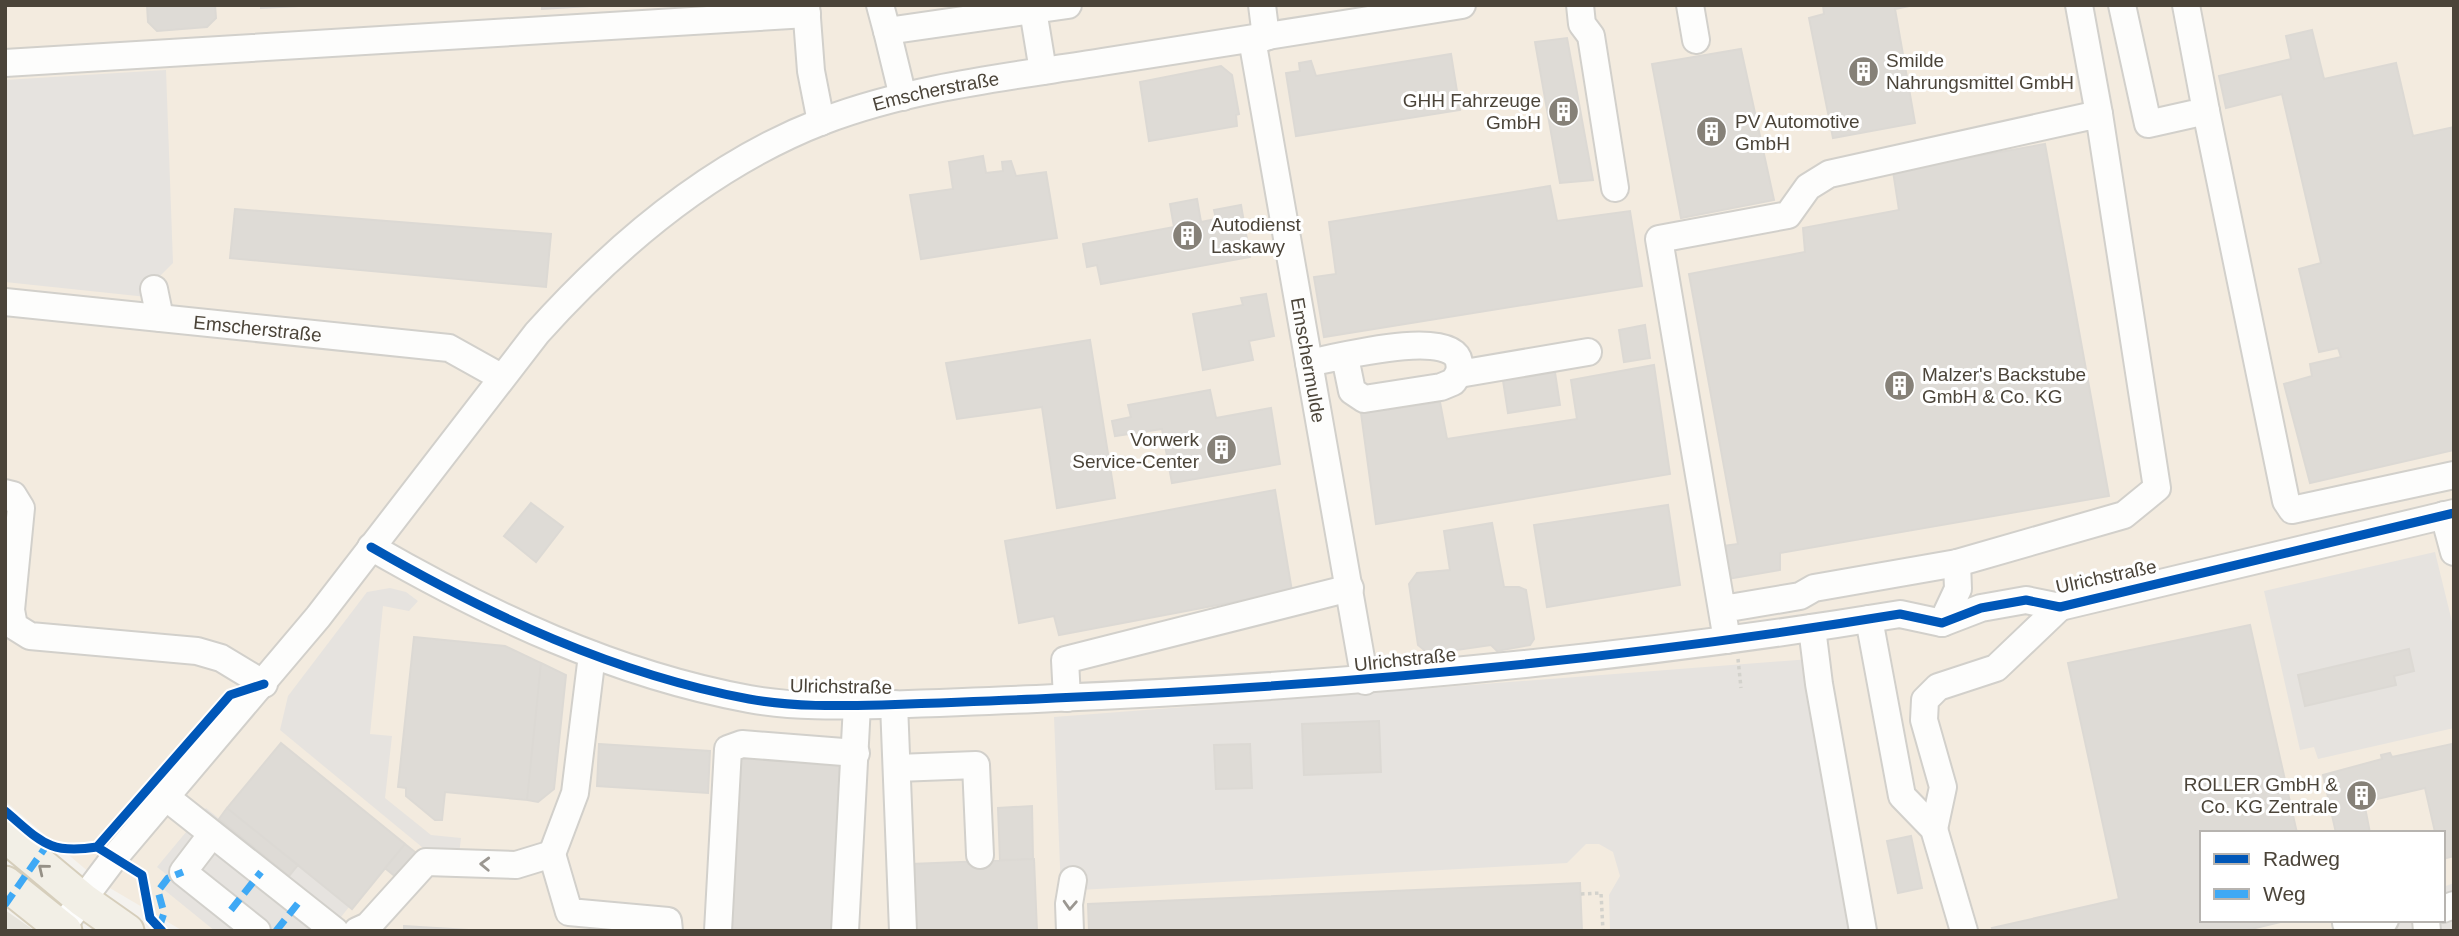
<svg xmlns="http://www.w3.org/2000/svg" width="2459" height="936" font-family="Arial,sans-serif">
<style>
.residential{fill:#e7e4dc}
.commercial{fill:#f3ebdf;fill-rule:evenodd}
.parking{fill:#e6e3df}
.building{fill:#dedbd6;stroke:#dcd9d4;stroke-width:2}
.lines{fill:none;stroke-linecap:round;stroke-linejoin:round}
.minor-casing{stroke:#d2d0cb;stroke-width:30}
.major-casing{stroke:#d6cebb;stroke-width:37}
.path{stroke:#d3d2cc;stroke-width:3.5;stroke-dasharray:3.5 3.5;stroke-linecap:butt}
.minor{stroke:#fdfdfc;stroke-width:26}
.major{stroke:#f2efe6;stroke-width:33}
.quiet{stroke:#3fa9f5;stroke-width:7;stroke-dasharray:14 7;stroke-linecap:butt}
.cycleway-casing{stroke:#fff;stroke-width:13}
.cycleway{stroke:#0057b8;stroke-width:9}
.oneway{stroke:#9b9791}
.oneway2{stroke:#969187}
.labels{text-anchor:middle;stroke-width:6;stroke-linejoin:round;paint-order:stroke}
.poi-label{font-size:19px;fill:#4b4439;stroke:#fff;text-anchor:start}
.street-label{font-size:19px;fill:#4b4439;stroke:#fff}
</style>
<rect width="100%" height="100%" fill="#f4f2ee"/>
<!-- residential -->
<path class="residential" d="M5 910 35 931H5Z"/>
<!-- commercial -->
<path class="commercial" d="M5 5H2454V931H183L103 884 5 801ZM2202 833H2443V920H2202Z"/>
<!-- parking -->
<path class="parking" d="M166 70 173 263 154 282 147 297 5 282V80Z
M2435 552 2454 630V728L2318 759 2314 747 2300 750 2264 591Z
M390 588 406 592 418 601 409 611 383 606 370 734 392 736 385 798 431 835 461 838 459 854 428 852 280 730 288 696 367 592Z
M1823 658 1870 931H1610L1609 895 1620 876 1613 852 1599 844H1586L1567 863 1061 891 1054 717Z
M206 808 289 876 298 865 349 907 337 922 348 931H215L162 888 171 878 157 867Z
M2454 883V929L2340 931V920H2443V887Z"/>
<!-- building -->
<path class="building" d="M147 5H215L216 18 207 27 157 31 148 22Z
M261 5H298V6L261 8Z
M542 5H606L542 9Z
M1823 5H1914L1895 9 1915 123 1833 138 1809 18 1824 14Z
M2312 30 2324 79 2396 63 2413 136 2454 127V450L2310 483 2284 384 2312 376 2310 364 2341 357 2338 348 2319 352 2299 269 2321 263 2282 94 2226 108 2219 76 2291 59 2286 36Z
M1567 38 1593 180 1560 183 1535 42Z
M1741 49 1774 200 1681 218 1652 64Z
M1451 54 1460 110 1296 136 1286 73 1300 71 1299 63 1311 61 1316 76Z
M1221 66 1232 75 1239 114 1236 115 1237 126 1149 141 1140 82Z
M2045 144 2109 496 1780 553V570L1727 579 1722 546 1738 544 1689 274 1805 252 1803 228 1899 210 1893 171Z
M983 156 986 173 1003 171 1002 162 1011 161 1016 176 1046 172 1057 238 921 259 910 195 953 189 949 162Z
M1550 186 1557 221 1630 211 1642 286 1324 337 1314 277 1336 274 1329 222Z
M1197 199 1201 222 1216 219 1214 210 1241 205 1250 257 1101 284 1097 265 1087 267 1083 244 1174 227 1170 204Z
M235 209 551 234 546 287 230 258Z
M1266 294 1274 336 1249 341 1253 360 1203 370 1193 314 1243 305 1241 298Z
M1645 325 1650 358 1624 362 1619 330Z
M1090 340 1115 498 1057 508 1042 407 957 419 946 363Z
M1654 365 1670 474 1376 524 1361 413 1440 402 1447 439 1577 419 1571 380Z
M1554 366 1560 405 1508 413 1502 374Z
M1210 390 1216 418 1271 408 1280 464 1172 483 1162 429 1115 436 1112 421 1131 417 1128 405Z
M1275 490 1292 591 1059 635 1054 616 1019 623 1005 541Z
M531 503 563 527 536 562 504 536Z
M1668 505 1680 585 1547 607 1534 525Z
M1492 523 1504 587H1519L1526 590 1534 639 1530 645 1497 651 1491 645 1429 654 1418 645 1409 584 1417 573 1450 570 1444 531Z
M2250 625 2297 833H2202V920H2289L2243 931H1993L1992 928 2119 899 2068 663Z
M414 637 505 646 541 663 527 800 445 792 442 820H435L406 796V788L398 787Z
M2409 649 2414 671 2394 676 2396 685 2305 706 2298 675Z
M541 663 566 675 554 789 538 802 527 800Z
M1379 721 1381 772 1304 775 1302 724Z
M281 743 405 844 352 909 227 808Z
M599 744 710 751 708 793 597 786Z
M1250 744 1252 788 1216 789 1214 745Z
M2452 744 2454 856 2443 859V833H2432L2435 832 2425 788 2364 802 2370 833H2336L2323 775 2382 759 2381 755 2390 753 2392 757Z
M733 756 843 763 833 931 723 928Z
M1032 806 1033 859 1000 860 998 808Z
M227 808 298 865 289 876 219 819Z
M1911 836 1922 888 1898 893 1887 841Z
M405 844 416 853 396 877 385 868Z
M1034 859 1037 931H913L911 864Z
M1580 883 1582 931H1089L1088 904Z
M404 926 485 931H404Z"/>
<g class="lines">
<defs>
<g id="minor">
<path d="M806 5 811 71 821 122"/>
<path d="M880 5 887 31"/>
<path d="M1262 5 1266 37"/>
<path d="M1580 5 1582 24 1591 36 1615 188"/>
<path d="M1690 5 1696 40"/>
<path d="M2079 5 2099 114"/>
<path d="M2122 5 2148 124 2206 111 2186 5"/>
<path id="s1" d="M1252 39 1365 681"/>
<path d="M5 63 807 14"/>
<path d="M1043 71 1033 10 1068 5"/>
<path d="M903 97 887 31 1033 10"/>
<path d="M2206 111 2286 501 2292 510 2454 475"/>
<path d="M154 289 160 318"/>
<path id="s2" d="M5 302 449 348 501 377"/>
<path d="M1309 363C1335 358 1453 327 1459 362 1461 371 1458 375 1453 382L1441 387 1364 399 1352 391 1345 357"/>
<path d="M1459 374 1588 352"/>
<path d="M5 493 13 495 21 508 11 610 14 626 30 636 197 651 221 658 264 684"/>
<path d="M2444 515 2454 552"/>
<path d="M371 547C489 615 614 674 749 699 792 707 839 706 882 705 940 703 997 701 1055 698 1338 686 1620 660 1900 614L1942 623 1981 608 2026 600 2060 607 2454 513"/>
<path d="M1723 609 1800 596 1814 588 1957 563 2124 515 2157 488 2099 114 1829 174 1808 187 1788 215 1659 239 1727 640"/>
<path d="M1869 619 1902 796 1934 829 1964 931"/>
<path d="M1942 623 1958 589 1957 563"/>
<path d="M1812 628 1819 684 1863 931"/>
<path d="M1067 698 1065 660 1350 588"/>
<path d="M894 704 903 931"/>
<path d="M897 768 976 765 980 855"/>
<path d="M167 798 335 931"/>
<path d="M1934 829 1943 787 1924 720 1925 700 1938 687 1996 668 2060 607"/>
<path d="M212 834 183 872 257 931"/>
<path d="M552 854 575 793 592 655"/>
<path d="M552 854 569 912 668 921 669 931"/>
<path d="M2443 909 2454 905"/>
<path d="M2426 920 2427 931"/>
<path d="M2346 923 2385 920"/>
<path id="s3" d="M59 931 114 858 318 617 537 333C616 245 712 164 823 121 912 87 1008 77 1102 62 1222 44 1342 24 1462 5"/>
<path d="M357 931 368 926 426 862 516 865 552 854"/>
<path d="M718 931 728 749 742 744 856 753"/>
<path d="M845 931 857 705"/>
<path d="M1070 931 1069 904 1073 880"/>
</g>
<path id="major" d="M5 835 83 900 127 931
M5 883 65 931"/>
</defs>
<!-- minor casing -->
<use href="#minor" class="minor-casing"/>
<!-- major casing -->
<use href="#major" class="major-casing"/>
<!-- path -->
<path class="path" d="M1738 659 1741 688
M1581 894 1601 893 1603 931"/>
<!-- minor -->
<use href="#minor" class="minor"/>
<!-- major -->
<use href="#major" class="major"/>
<!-- quiet -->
<path class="quiet" d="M5 905 47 845
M231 910 261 872
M159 928 164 913 158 891 168 878 183 872
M276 931 299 902"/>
<defs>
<path id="cycleway" d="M371 547C489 615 614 674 749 699 792 707 839 706 882 705 940 703 997 701 1055 698 1338 686 1620 660 1900 614L1942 623 1981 608 2026 600 2060 607 2454 513
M5 811C41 841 48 855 97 847L142 875 150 918 162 931
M97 847 230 695 264 684"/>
</defs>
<!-- cycleway casing -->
<use href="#cycleway" class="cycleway-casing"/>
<!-- cycleway -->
<use href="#cycleway" class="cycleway"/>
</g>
<!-- one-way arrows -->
<defs><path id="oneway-chevron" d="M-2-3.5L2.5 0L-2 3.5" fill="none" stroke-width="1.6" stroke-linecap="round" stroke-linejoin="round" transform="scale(1.75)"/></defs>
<g class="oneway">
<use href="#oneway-chevron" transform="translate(485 864) rotate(-178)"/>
<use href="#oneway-chevron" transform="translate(1070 905) rotate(93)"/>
</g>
<use class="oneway2" href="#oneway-chevron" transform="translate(43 869) rotate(-141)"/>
<!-- icons -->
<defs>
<symbol id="building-disc" viewBox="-11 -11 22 22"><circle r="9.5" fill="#868178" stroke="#fff"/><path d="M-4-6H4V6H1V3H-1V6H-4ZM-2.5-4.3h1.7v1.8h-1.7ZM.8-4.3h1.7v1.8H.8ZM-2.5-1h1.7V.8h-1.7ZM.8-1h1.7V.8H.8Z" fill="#fff"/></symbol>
</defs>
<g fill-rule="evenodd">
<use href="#building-disc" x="1846" y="54" width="35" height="35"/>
<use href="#building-disc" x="1546" y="94" width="35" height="35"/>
<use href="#building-disc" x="1694" y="114" width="35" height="35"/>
<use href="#building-disc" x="1170" y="218" width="35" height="35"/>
<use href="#building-disc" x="1882" y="368" width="35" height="35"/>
<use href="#building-disc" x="1204" y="432" width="35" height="35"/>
<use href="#building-disc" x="2344" y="778" width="35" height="35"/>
</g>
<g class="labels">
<!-- poi labels -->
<g class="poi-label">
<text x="1886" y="67">Smilde<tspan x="1886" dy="22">Nahrungsmittel GmbH</tspan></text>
<text x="1541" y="107" text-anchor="end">GHH Fahrzeuge<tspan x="1541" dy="22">GmbH</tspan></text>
<text x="1735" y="128">PV Automotive<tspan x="1735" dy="22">GmbH</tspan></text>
<text x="1211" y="231">Autodienst<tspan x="1211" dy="22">Laskawy</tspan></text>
<text x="1922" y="381">Malzer's Backstube<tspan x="1922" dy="22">GmbH &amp; Co. KG</tspan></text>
<text x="1199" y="446" text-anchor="end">Vorwerk<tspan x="1199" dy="22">Service-Center</tspan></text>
<text x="2338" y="791" text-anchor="end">ROLLER GmbH &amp;<tspan x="2338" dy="22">Co. KG Zentrale</tspan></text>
</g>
<!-- street labels -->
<g class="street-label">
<text dy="7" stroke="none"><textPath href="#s3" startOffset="1242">Emscherstraße</textPath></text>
<text dy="7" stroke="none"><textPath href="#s2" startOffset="254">Emscherstraße</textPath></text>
<text dy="7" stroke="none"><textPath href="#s1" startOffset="326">Emschermulde</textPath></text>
<text transform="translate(2106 576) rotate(-12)" y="7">Ulrichstraße</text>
<text transform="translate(1405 659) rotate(-6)" y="7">Ulrichstraße</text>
<text transform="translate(841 686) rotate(1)" y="7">Ulrichstraße</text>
</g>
</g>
<!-- border -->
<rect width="2459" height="936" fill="none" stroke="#4b4439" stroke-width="14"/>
<!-- legend -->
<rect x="2200" y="831" width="245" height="91" fill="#ffffff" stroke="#b7b4b0" stroke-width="2"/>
<rect x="2214" y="854" width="35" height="10" fill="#0057b8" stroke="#b7b4b0" stroke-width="2"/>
<text x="2263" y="866" font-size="21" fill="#4b4439">Radweg</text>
<rect x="2214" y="889" width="35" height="10" fill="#3fa9f5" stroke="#b7b4b0" stroke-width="2"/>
<text x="2263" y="901" font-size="21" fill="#4b4439">Weg</text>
</svg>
